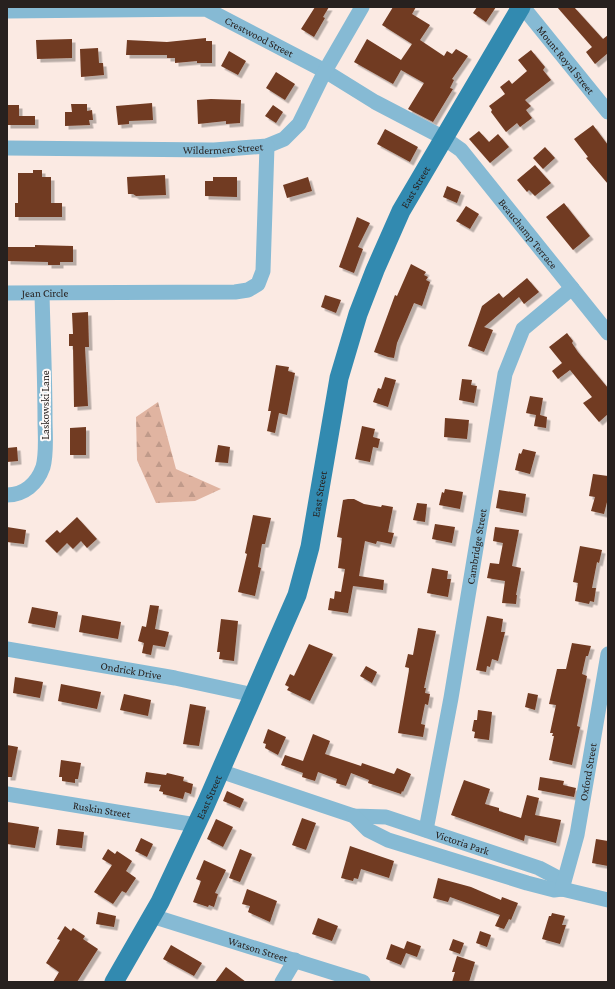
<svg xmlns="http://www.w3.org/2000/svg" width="615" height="989" font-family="'Crimson Pro',serif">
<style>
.forest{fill:url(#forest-firs)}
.building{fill:#713a21;filter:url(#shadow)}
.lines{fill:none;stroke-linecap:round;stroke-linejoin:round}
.minor{stroke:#86bad4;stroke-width:15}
.major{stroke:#328ab0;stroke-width:19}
.labels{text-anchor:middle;stroke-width:4;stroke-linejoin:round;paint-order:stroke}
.street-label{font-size:11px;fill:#27211f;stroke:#fefaf9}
</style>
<defs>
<pattern id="forest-firs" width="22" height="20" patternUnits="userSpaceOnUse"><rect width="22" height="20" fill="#e0b4a1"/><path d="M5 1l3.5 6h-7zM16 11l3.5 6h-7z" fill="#c09a8a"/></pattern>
<filter id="shadow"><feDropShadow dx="3.5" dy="3.5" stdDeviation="0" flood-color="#0004"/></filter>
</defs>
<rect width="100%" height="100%" fill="#fbeae3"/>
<!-- forest -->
<path class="forest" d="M158 402 176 469 221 489 195 501 156 503 137 460 136 417Z"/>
<!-- building -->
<path class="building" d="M315 7H329L323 17 325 18 314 37 301 29Z
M393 7H416L412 14 430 25 420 40 444 56 447 51 452 54 456 49 468 56 452 79 454 80 450 88 453 89 433 122 408 109 424 83 401 70 393 84 354 62 367 39 401 60 412 44 382 25Z
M477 7H496L486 22 473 13Z
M557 7H574L603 39 608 35V53L595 64 586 52 592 47Z
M206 38V41H212V63H197V61L175 63V58H167V55H126L127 40 167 42Z
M72 39V58L37 59 36 40Z
M98 48 99 63H103L104 75 81 77 80 49Z
M531 50 545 67 543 70 551 80 525 100 531 106 526 110 532 118 520 127 517 123 506 132 491 112 492 110 489 106 505 94 500 87 509 80 512 84 527 71 518 60Z
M229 51 246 61 238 75 221 66Z
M276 72 295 84 285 100 266 88Z
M211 99 241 100 240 123 226 124V121L198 124 197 100Z
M152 103 153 120 129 121V124L118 125 116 106Z
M71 104H87V111L92 110 93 120H89L90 125 65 126V112H72Z
M7 105H19V116H35V125H7Z
M273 105 283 112 276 123 265 116Z
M593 125 608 145V184L586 158 588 157 574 139Z
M385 129 418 147 410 162 377 144Z
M479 131 489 142 498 134 509 147 490 163 469 139Z
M545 147 555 158 543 169 533 158Z
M535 165 551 183 535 196 529 190 527 192 517 180Z
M33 170H42V177H51V203H62V217H15V203H18V173H33Z
M165 175 166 195 136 196 133 194H128L127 177Z
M213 177H237V197L205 196V181H213Z
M308 177 312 191 287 198 283 185Z
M447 186 461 192 457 203 443 197Z
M564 203 590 236 573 250 546 217Z
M466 206 479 214 470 229 456 221Z
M357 217 370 223 358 247 363 249 354 273 339 267Z
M35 245 73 246V262H60V265H48V262L7 261V247H35Z
M411 264 426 272 424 275 428 277 426 280 430 282 422 306 414 303 397 343 394 358 388 357 374 352 395 295 397 296Z
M527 278 539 292 524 304 519 297 484 327 493 330 484 352 468 346 482 306 499 293 503 298Z
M325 295 341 300 336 313 321 307Z
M88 312 89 347H85L88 406 74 407 73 346H69V334H73L72 313Z
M567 333 573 341 572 343 578 352 608 388V414L599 422 583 403 592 397 570 370 558 379 552 371 562 363 549 347Z
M276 365 289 367 288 371 295 373 287 415 279 413 275 433 267 431 271 411H268Z
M385 377 396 380 388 407 373 402 378 388 381 389Z
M462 379 472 380 471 385 477 386 474 403 459 400Z
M530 396 543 398 540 415 547 417 546 428 534 426 536 415 526 413Z
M445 418 469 420 467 439 444 437Z
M362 426 375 429 373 437 380 439 378 448 373 447 370 462 355 459Z
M86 427V455H70V428Z
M218 445 230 447 228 463 215 462Z
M17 447 18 461 7 462V448Z
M523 449 536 452 530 474 515 470 519 453 521 454Z
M593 474 608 476V498L604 514 591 511 595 497 589 496Z
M445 489 463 492 460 509 439 505 442 492 444 493Z
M499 490 526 494 523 513 496 508Z
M348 499H354L364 504 381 507 382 505 393 507 388 532 394 533 391 544 377 541 376 544 365 541 359 576 384 580 383 590 353 586 348 613 328 610 330 598 334 599 335 591 341 592 345 569 338 568 342 538 337 537 343 500Z
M417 503 427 504 425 522 413 520Z
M253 515 271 518 265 544H262L258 567 261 568 255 596 238 592 247 554 245 553Z
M77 517 97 539 87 548 81 541 73 549 67 543 57 553 45 541 57 530 60 533Z
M435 524 455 527 452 543 432 539Z
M7 527 26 530 24 544 7 542Z
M495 527 519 530 512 566 521 568 516 595H517L516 604 502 603 505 581 487 578 490 563 499 564 503 543 493 541Z
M580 546 602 550 599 563 597 562 592 588H596L594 602 590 601 589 604 575 601 578 583 573 582Z
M432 568 448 571 447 579H451L448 597 427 593Z
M150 605 159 606 155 629 169 632 165 647 153 645 151 655 142 653 144 643 138 641 142 626 146 627Z
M32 607 58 612 55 628 28 623Z
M82 615 121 622 118 639 79 632Z
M487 616 503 619 501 632H505L498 661 492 659 490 667 487 666 486 672 476 670Z
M221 619 238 621 234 661 219 659 220 652H217Z
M418 628 436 631 424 688H426L425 693 430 694 428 705 425 704 421 724 425 725 423 737 398 733 409 670V668L405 667 408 654 413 655Z
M572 643 591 646 588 656H586L582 674 587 676 577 726 580 727 572 765 549 760 554 736H552L553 733H550L556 705 549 704 557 669H566Z
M309 644 333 654 310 701 287 690 289 687 285 685 290 674 294 676Z
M366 666 377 672 372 683 360 676Z
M15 677 43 682 40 698 13 693Z
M61 684 101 692 97 709 58 701Z
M528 693 538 695 535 710 525 707Z
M124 694 151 700 148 716 120 710Z
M190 704 206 707 199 746 183 744Z
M478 710 492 712 489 740 474 738 475 732 472 731 474 720H477Z
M268 729 286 737 278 755 265 748 266 744 263 743Z
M313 734 330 741 325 754 361 766 362 763 394 774 397 768 411 774 403 792 402 791 401 794 368 783 369 780 351 773 346 786 336 783 337 779 318 772 315 781 302 777 303 773 281 765 285 755 303 761Z
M7 745 18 747 12 777H7Z
M61 760 81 763 78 779H75V783L62 781V777H59Z
M146 772 166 775 167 773 184 777 183 781 193 784 191 794 185 792 183 799 163 794V792L159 791 161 785 144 783Z
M540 777 564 781 563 785 576 788 574 797 538 790Z
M464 780 490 789 485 804 499 808V811L521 818 527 795 539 798 535 815 561 820 556 843 525 835 524 841 451 815Z
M227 791 244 799 240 808 223 801Z
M302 818 316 823 306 850 292 845Z
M216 819 233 827 223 847 207 839Z
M7 822 39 827 35 848 7 844Z
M58 829 84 832 82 848 56 845Z
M141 838 153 844 147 857 135 851Z
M596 839 608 841V866L592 863Z
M350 846 394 861 389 878 361 869 358 879 354 878 353 881 341 878Z
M108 849 115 854 117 851 132 861 126 871 136 878 126 893 122 891 113 904 94 892 112 865 102 859Z
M240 849 252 854 240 882 229 878Z
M204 860 226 870 215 893 218 894 214 907 209 905 208 907 193 902 201 881 196 879Z
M438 878 471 887 501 900 502 897 518 903 511 920 509 919 504 929 495 926 500 915 450 897 448 902 433 898Z
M247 889 277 901 270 922 248 912 250 906 242 904Z
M98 912 116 916 114 927 96 924Z
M552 913 565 916 562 925H566L560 944 542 939 549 916H551Z
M318 918 338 926 332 941 312 934Z
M65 926 71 931 73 928 85 936 83 939 98 949 77 982H53L59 972 46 963 60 940 57 939Z
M480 931 491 935 487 947 476 943Z
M453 939 464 943 460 954 449 950Z
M407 941 421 946 417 957 406 953 401 965 386 959 391 944 404 949Z
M171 945 202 963 194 976 163 959Z
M457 956 475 962 469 982H452L455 972H452Z
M226 967 246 982H215Z"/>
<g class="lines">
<!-- minor -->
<g class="minor">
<path id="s1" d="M523 7 608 112"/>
<path id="s2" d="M7 11 206 9 325 71 375 102 444 138 461 150 608 333"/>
<path id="s3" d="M7 148 214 150 267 146 284 139 299 124 325 71 362 7"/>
<path id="s4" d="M7 293 235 292 248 290 258 284 263 271 267 146"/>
<path d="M7 495C24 495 37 484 43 467 47 453 45 434 45 419 45 377 43 335 42 294"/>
<path id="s5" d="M7 649 175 678 254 695"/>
<path id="s6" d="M220 771 354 816 386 817 539 868 556 877 562 889"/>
<path id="s7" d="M7 794 196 825"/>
<path d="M354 816 368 830 388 840 527 883 554 890 562 889 608 900"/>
<path id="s8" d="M426 830 451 698 505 374 523 329 572 288"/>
<path id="s9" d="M562 889 577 835 608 654"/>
<path id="s10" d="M152 916 363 982"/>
<path d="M282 982 295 960"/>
</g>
<!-- major -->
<path class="major" id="s11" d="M114 982 160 902 205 806 297 595 310 547 339 378 358 314 375 270 401 211 521 7"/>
</g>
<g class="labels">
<!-- street labels -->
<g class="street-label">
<text dy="4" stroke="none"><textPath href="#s2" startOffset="259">Crestwood Street</textPath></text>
<text dy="4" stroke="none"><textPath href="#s1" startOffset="68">Mount Royal Street</textPath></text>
<text dy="4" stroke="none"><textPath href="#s3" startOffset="216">Wildermere Street</textPath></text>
<text dy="4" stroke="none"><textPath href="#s11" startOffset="856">East Street</textPath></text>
<text dy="4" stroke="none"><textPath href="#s2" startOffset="598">Beauchamp Terrace</textPath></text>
<text dy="4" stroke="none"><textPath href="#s4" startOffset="38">Jean Circle</textPath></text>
<text transform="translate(45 405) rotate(-90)" y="4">Laskowski Lane</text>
<text dy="4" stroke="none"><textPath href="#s11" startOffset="532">East Street</textPath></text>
<text dy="4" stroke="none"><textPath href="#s8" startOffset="288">Cambridge Street</textPath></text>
<text dy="4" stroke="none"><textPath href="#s5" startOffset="126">Ondrick Drive</textPath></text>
<text dy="4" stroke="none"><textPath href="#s9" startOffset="120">Oxford Street</textPath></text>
<text dy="4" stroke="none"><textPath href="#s11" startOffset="208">East Street</textPath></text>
<text dy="4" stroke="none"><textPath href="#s7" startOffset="96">Ruskin Street</textPath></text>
<text dy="4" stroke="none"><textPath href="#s6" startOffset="254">Victoria Park</textPath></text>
<text dy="4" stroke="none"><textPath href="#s10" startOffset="111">Watson Street</textPath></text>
</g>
</g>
<!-- border -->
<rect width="615" height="989" fill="none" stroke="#27211f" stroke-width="16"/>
</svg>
